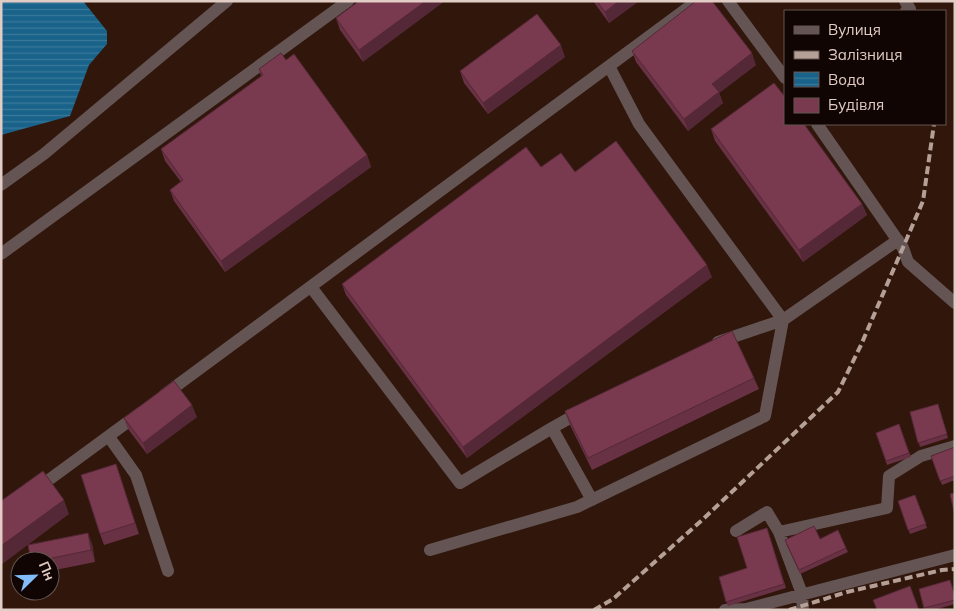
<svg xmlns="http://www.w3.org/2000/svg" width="956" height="611" font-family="Mulish,sans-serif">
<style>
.water{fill:url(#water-rules)}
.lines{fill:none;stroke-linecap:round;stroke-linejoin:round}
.minor{stroke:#655454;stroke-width:12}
.rail{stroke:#b5a098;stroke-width:4;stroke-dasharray:8 4;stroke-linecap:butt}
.wall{fill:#683144}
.shaded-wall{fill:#552837}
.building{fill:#79394f;stroke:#552837}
</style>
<defs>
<pattern id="water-rules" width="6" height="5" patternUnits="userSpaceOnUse" patternTransform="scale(1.25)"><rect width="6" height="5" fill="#19638a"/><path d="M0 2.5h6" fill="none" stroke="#3a7899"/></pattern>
</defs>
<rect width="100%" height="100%" fill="#30160b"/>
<!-- water -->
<path class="water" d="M1 1H83L107 31V44L89 65 70 116 1 135Z"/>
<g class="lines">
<!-- minor -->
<path class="minor" d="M728 1 785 78
M905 1 910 9 906 11
M609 66 639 124 783 320 898 240
M817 124 903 248 908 262 955 303
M1 185 44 154 227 1
M1 254 348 1
M311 287 460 483 552 428 592 500
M164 395 697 1
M552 428 582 411
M109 437 136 475 168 571
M35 490 140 413
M736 531 767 512 779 532 802 594 803 610
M779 532 887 508 889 476 921 456 955 446
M430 550 577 507 765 416 783 320 718 342
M725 610 746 609 955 555"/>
<!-- rail -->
<path class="rail" d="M594 610 613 599 701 521 838 392 861 345 923 201 934 124
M789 610 847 592 942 570 955 569"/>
</g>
<!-- wall -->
<path class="wall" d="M359 1 363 62 340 30 336 18Z
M593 1H639L609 23Z
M632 51 756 65 719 93 723 103 688 131 636 62Z
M565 57 488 114 464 83 460 71Z
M286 60 367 155 371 167 225 272 174 201 170 190 181 182 165 161 161 149 261 76 259 69Z
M711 129 862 204 867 215 803 262 715 141Z
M541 167 575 172 712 277 467 458 346 295 342 284Z
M754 378 759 389 592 470 569 423 565 411Z
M938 404 948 438 920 447 910 412Z
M197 417 147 454 128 429 124 418Z
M899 424 911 457 887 465 876 433Z
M955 447V480L942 485 931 456Z
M116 464 139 534 104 545 100 534Z
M915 495 927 528 910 534 898 501Z
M69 514 28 545 92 544 95 562 50 571V561H31L28 545Z
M767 528 786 588 728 606 726 602 747 568Z
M820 539 846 548 848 552 800 574 786 544Z
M919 589 955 595V604L934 610H924Z"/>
<!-- shaded-wall -->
<path class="shaded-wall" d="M426 1H445L363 62 359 50Z
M619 1H639L609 23 605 12Z
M561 45 565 57 488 114 483 103Z
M752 53 756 65 719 93 723 103 688 131 684 119 712 84Z
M367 155 371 167 225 272 221 261Z
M862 204 867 215 803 262 799 250Z
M707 265 712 277 467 458 463 447Z
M192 405 197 417 147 454 143 443Z
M116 464 120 475 139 534 135 523Z
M64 500 69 514 1 565V546Z
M88 533 92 544 95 562 91 550Z"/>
<!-- building -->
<path class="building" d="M359 1H426L359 50 336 18Z
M597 1H619L605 12Z
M696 1H712L752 53 712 84 719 92 684 119 632 51Z
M537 14 561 45 483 103 460 71Z
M281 53 286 60 294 54 367 155 221 261 170 190 183 180 161 149 263 75 259 69Z
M774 83 785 97V124H804L862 204 799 250 711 129Z
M616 141 707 265 463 447 342 284 526 147 541 167 561 153 575 172Z
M732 331 754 378 588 458 565 411Z
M174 381 192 405 143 443 124 418Z
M938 404 947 434 918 443 910 412Z
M899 424 909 453 886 461 876 433Z
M955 447V476L940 481 931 456Z
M116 464 135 523 100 534 81 475Z
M43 471 64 500 1 546V501Z
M955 493V516L950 494Z
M915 495 926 524 908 530 898 501Z
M814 526 820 539 838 530 846 548 799 570 785 540Z
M767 528 784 584 726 602 719 577 747 568 737 537Z
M88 533 91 550 38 561H31L28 545Z
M950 580 955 596V600L924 608 919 589Z
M910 586 919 610H877L873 600Z"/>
<!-- border -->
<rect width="956" height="611" fill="none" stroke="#e1cdc6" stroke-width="5"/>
<!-- legend -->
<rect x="784" y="10" width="162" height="115" fill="#100503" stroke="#645551"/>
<rect x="794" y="26" width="25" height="8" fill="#655454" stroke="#645551"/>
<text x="828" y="35" font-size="15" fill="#e1cdc6">Вулиця</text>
<rect x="794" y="51" width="25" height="8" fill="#b5a098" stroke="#645551"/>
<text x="828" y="60" font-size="15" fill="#e1cdc6">Залізниця</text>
<rect x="794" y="72" width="25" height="15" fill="url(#water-rules)" stroke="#645551"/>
<text x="828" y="85" font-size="15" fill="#e1cdc6">Вода</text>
<rect x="794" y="98" width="25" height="15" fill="#79394f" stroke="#645551"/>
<text x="828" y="110" font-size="15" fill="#e1cdc6">Будівля</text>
<!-- north arrow -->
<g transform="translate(35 576) rotate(67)"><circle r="24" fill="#100503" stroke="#645551"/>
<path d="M0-4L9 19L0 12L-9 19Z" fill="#83bcfb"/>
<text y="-8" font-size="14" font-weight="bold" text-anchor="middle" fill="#e1cdc6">Пн</text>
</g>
</svg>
